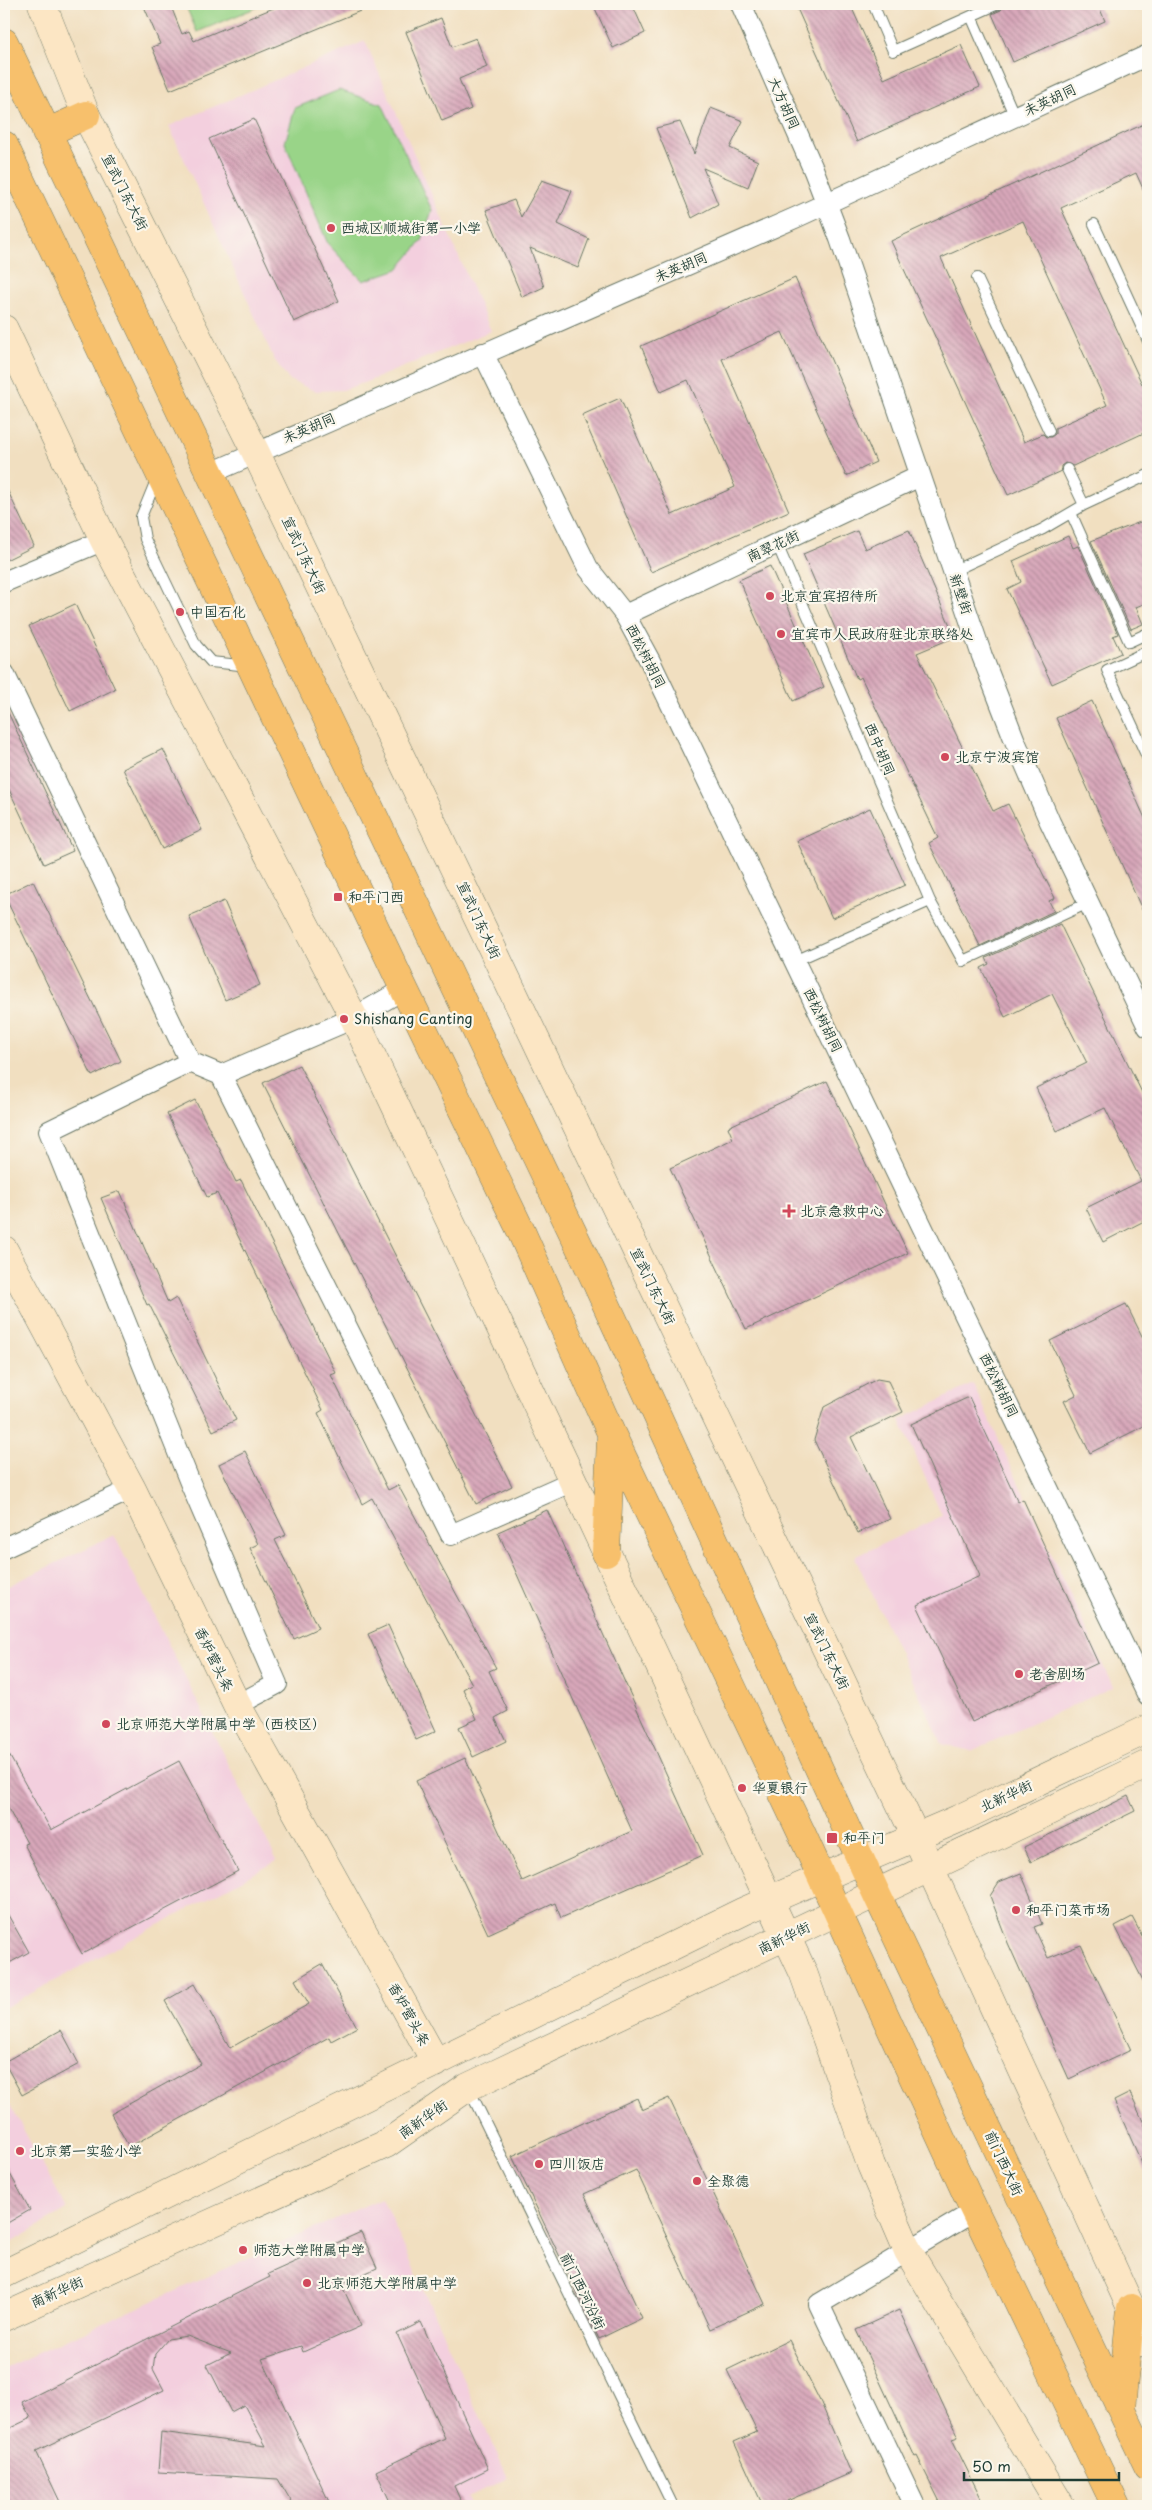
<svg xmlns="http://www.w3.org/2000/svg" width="1152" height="2510" font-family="'Playpen Sans','LXGW WenKai TC',sans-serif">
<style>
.built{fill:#f3cfde}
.green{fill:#99d488;stroke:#5c885e}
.building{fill:url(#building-back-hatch);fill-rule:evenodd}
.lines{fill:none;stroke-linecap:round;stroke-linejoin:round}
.lane-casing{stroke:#687665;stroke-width:12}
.street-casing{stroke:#687665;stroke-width:22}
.secondary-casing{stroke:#687665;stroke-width:29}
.primary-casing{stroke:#687665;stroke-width:29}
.lane{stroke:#fff;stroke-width:10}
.street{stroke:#fff;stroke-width:20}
.secondary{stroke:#fce6c4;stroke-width:28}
.primary{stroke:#f7c06c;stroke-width:28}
.poi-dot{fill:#d1495b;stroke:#fbf7ec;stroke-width:2}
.labels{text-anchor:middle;stroke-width:4.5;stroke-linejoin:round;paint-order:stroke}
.street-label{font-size:14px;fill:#1f3d34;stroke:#fbf7ec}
.poi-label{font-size:14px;fill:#1f3d34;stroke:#fbf7ec;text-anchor:start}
</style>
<defs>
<pattern id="building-back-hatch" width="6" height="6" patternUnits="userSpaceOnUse" patternTransform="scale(1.25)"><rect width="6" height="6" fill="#d8a7ba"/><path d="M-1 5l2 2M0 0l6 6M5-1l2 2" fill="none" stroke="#af8998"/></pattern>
</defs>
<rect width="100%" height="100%" fill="#fbf7ec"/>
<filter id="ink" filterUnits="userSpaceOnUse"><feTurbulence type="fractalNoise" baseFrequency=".02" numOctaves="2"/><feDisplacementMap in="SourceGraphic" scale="10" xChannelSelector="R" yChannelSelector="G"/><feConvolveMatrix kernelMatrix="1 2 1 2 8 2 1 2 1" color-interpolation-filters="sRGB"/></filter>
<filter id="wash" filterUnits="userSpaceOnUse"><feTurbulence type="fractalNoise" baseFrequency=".0096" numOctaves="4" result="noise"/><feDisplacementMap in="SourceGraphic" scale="20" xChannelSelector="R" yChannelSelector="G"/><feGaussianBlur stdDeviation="1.12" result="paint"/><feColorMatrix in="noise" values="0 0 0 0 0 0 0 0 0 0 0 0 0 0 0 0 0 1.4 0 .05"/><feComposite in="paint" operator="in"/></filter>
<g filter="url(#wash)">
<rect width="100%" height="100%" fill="#f1dfc0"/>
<!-- built -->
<path class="built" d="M365 41 491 331 369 381 343 390 315 391 289 380 274 359 169 126Z
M973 1384 1113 1687 971 1751 942 1744 855 1557 942 1516 900 1420Z
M114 1535 277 1861 4 2008V1588Z
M4 2094 67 2209 4 2247Z
M382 2198 508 2478 468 2497 472 2506H4V2368Z"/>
<!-- green -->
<path class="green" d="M185 4H265L197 32Z
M339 90 382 104 432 210 422 241 398 269 363 281 328 244 285 143 295 108Z"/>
<g id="blocks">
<!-- building -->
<path class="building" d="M143 4H170L182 34 189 31 194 41 283 4H377L170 90 152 47 160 44Z
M593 4H632L645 33 613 48Z
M795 4H850L884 79 961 45 980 87 857 142Z
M1005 4H1098L1105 21 1013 62 992 14 1001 10Z
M441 18 452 47 476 38 487 67 459 79 471 109 442 121 406 32Z
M711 108 743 121 730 148 758 161 748 187 703 168 718 204 692 218 656 128 680 122 694 154Z
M254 119 339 301 294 322 209 139Z
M1148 122V200L1136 173 1061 208 1142 384 1148 381V431L1073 466 1065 463 1061 466V471L1008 495 891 241ZM1023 221 1107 405 1055 428V434L1051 437H1046L1043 434 1024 442 941 258Z
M542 180 572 191 558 224 589 239 578 268 530 248 544 287 522 297 486 210 514 200 521 217Z
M795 278 876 462 846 476 782 332 722 359 789 511 651 572 582 415 620 398 672 515 735 487 688 380 661 392 641 346Z
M4 483 34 546 4 561Z
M1148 519V602L1136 607 1143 624 1131 629 1091 541Z
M909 530 955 637 917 653 993 811 1008 804 1055 898 1049 901 1054 911 980 946 929 843 938 838 861 677 857 679 803 554 857 531 865 549Z
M1068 536 1073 548 1078 546 1118 634 1113 636 1121 653 1052 684 1007 589 1021 582 1013 561Z
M770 566 824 687 793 701 739 580Z
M75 604 115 689 70 711 29 626Z
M1092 701 1148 825V923L1056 718Z
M4 704 73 851 44 864 4 779Z
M163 749 202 830 162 849 123 769Z
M870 808 905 885 832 918 797 841Z
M33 881 121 1061 92 1076 4 895Z
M224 901 260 985 225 1000 189 916Z
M1060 924 1148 1105V1219L1103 1242 1086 1208 1141 1181 1105 1108 1057 1131 1036 1088 1087 1063 1052 994 1005 1017 981 968 989 964 986 958Z
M299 1065 512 1486 476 1504 263 1083Z
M827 1081 908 1253 746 1329 670 1168 733 1139 728 1127Z
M195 1100 236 1182 241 1180 336 1373 331 1375 388 1490 398 1485 496 1668 489 1671 508 1711 495 1718 506 1741 473 1757 459 1727 477 1719 463 1689 472 1684 372 1498 362 1504 318 1413 323 1410 217 1193 207 1197 167 1114Z
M120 1191 168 1303 176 1298 236 1420 213 1431 149 1304 147 1305 101 1198Z
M1126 1304 1148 1348V1424L1090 1453 1064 1401 1076 1395 1050 1341Z
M877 1379 888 1381 903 1412 851 1437 890 1519 858 1533 814 1440 824 1407Z
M969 1397 1018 1502 1023 1499 1098 1663 972 1722 917 1605 980 1576 911 1424Z
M245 1451 286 1535 275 1540 318 1628 294 1639 250 1548 258 1544 219 1464Z
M547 1510 703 1855 561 1918 555 1903 488 1934 416 1781 465 1758 522 1881 632 1831 498 1532Z
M388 1625 436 1731 416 1740 368 1634Z
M4 1746 51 1830 179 1761 238 1871 82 1954 24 1844 27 1843 4 1801Z
M1128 1796 1135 1811 1031 1862 1024 1847Z
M1021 1873 1042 1924 1034 1927 1048 1958 1081 1945 1131 2050 1069 2079 1008 1943 990 1896 999 1882Z
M4 1908 29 1952 4 1966Z
M1132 1917 1148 1947V1990L1115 1926Z
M322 1964 357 2027 331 2041 329 2037 129 2147 111 2114 201 2064 165 2001 194 1984 230 2048 309 2004 295 1980Z
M61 2030 79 2064 22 2095 4 2062Z
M1130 2093 1148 2132V2177L1114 2101Z
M637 2098 642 2110 669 2098 765 2304 710 2329 636 2170 584 2194 642 2318 599 2339 512 2156Z
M4 2163 30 2210 4 2225Z
M361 2232 377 2268 341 2284 361 2326 303 2352 301 2346 262 2359 331 2506H294L278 2479 158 2472 161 2432 266 2446 244 2405 231 2412 207 2365 231 2353 187 2336 168 2339 155 2354 153 2369 164 2390 36 2451 62 2506H4V2431L31 2418 22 2402 270 2277 268 2274Z
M899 2310 958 2437 952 2439 985 2506H942L917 2456 915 2457 856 2330Z
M421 2322 488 2469 454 2486 463 2506H392L376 2471 445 2438 397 2334Z
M789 2340 821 2403 851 2473 787 2501 789 2506H763L734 2442 757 2432 727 2370Z"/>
</g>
</g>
<g filter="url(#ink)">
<use href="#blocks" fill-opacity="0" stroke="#687665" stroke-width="1"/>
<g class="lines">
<defs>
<path id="lane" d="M873 4 893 51 998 4
M971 16 1015 117
M1094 224 1148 341
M977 278 1049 431
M1067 469 1084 505
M157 478 141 517 145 539 196 645 211 662 249 666
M1071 513 1129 642 1148 633
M777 544 930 901 963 961 1088 903
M953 571 1043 529 1084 505 1148 475
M1148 651 1107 670 1148 759
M795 961 930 901
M468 2087 673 2506"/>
<path id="street" d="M741 4 814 171 840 239 982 656 1015 741 1050 822 1148 1027
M483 353 588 568 625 615 650 661 1148 1696
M211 473 797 217 1148 55
M4 582 104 540
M625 615 920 476
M4 673 190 1062 221 1075 451 1535 573 1481
M190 1062 49 1131 191 1485 277 1684 237 1705
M221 1075 354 1018 404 989
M4 1548 132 1489
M915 2506 819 2304 975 2211"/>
<path id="secondary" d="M42 4 86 115 255 451 916 1837 1148 2345
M4 329 104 540 354 1018 573 1481 803 1972 871 2165 908 2251 1061 2506
M4 1250 132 1489 237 1705 436 2063
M4 2274 744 1911 958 1819 1148 1729
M4 2317 386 2144 468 2087 1148 1764"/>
<path id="primary" d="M4 42 591 1271 876 1893 1148 2466
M46 133 86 115
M4 145 404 989 520 1229 611 1433 801 1832 967 2195 1116 2506
M606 1553 611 1437
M1121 2408 1131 2308"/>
</defs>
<!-- lane casing -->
<use href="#lane" class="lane-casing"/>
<!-- street casing -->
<use href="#street" class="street-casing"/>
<!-- secondary casing -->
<use href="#secondary" class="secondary-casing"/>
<!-- primary casing -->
<use href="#primary" class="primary-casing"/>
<!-- lane -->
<use href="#lane" class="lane"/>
<!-- street -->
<use href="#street" class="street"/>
<!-- secondary -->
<use href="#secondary" class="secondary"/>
<!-- primary -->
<use href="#primary" class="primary"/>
</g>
</g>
<!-- markers -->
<g class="poi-dot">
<circle cx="331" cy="228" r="5"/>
<circle cx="770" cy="596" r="5"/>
<circle cx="180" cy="612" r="5"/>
<circle cx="781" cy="634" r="5"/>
<circle cx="945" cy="757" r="5"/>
<rect x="333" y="892" width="10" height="10" rx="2.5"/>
<circle cx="344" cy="1019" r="5"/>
<path d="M786.5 1203.5h5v5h5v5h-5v5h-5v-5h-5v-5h5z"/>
<circle cx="1019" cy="1674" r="5"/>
<circle cx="106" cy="1724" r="5"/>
<circle cx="742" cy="1788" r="5"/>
<rect x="826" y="1832" width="12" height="12" rx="2.5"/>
<circle cx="1016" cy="1910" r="5"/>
<circle cx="20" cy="2151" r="5"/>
<circle cx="539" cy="2164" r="5"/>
<circle cx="697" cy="2181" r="5"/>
<circle cx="243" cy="2250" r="5"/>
<circle cx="307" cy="2283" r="5"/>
</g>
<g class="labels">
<!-- street labels -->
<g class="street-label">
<text transform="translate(1050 100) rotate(-25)" y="5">未英胡同</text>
<text transform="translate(784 103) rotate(66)" y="5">大方胡同</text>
<text transform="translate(125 192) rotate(63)" y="5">宣武门东大街</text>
<text transform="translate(681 267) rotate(-23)" y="5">未英胡同</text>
<text transform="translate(309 428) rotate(-23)" y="5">未英胡同</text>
<text transform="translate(773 546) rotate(-25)" y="5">南翠花街</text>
<text transform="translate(304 555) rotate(65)" y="5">宣武门东大街</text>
<text transform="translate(961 594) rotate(71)" y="5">新壁街</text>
<text transform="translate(646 656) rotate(63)" y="5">西松树胡同</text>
<text transform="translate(880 749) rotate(67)" y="5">西中胡同</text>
<text transform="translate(479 920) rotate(65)" y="5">宣武门东大街</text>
<text transform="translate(823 1020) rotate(64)" y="5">西松树胡同</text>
<text transform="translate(653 1286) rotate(64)" y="5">宣武门东大街</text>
<text transform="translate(999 1385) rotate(64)" y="5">西松树胡同</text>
<text transform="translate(827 1651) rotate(64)" y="5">宣武门东大街</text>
<text transform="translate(214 1659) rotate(64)" y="5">香炉营头条</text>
<text transform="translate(1006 1796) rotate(-25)" y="5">北新华街</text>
<text transform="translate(784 1938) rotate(-26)" y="5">南新华街</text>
<text transform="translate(409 2014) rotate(61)" y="5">香炉营头条</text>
<text transform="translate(423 2119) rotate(-35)" y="5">南新华街</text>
<text transform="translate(1004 2163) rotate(65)" y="5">前门西大街</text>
<text transform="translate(583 2291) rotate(64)" y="5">前门西河沿街</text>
<text transform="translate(57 2292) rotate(-24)" y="5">南新华街</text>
</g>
<!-- poi labels -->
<g class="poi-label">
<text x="341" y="233">西城区顺城街第一小学</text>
<text x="780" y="601">北京宜宾招待所</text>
<text x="190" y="617">中国石化</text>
<text x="791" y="639">宜宾市人民政府驻北京联络处</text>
<text x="955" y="762">北京宁波宾馆</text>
<text x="348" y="902">和平门西</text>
<text x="354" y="1024">Shishang Canting</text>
<text x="800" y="1216">北京急救中心</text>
<text x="1029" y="1679">老舍剧场</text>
<text x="116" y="1729">北京师范大学附属中学（西校区）</text>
<text x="752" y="1793">华夏银行</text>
<text x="843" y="1843">和平门</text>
<text x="1026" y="1915">和平门菜市场</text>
<text x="30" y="2156">北京第一实验小学</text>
<text x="549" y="2169">四川饭店</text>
<text x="707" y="2186">全聚德</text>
<text x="253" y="2255">师范大学附属中学</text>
<text x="317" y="2288">北京师范大学附属中学</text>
</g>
</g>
<!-- margin -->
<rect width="1152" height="2510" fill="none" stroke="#fbf7ec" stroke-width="20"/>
<!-- scale -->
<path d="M964 2472v8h155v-8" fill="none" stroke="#1f3d34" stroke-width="2.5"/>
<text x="972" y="2472" font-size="15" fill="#1f3d34" stroke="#fbf7ec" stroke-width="4" paint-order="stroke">50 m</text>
</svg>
